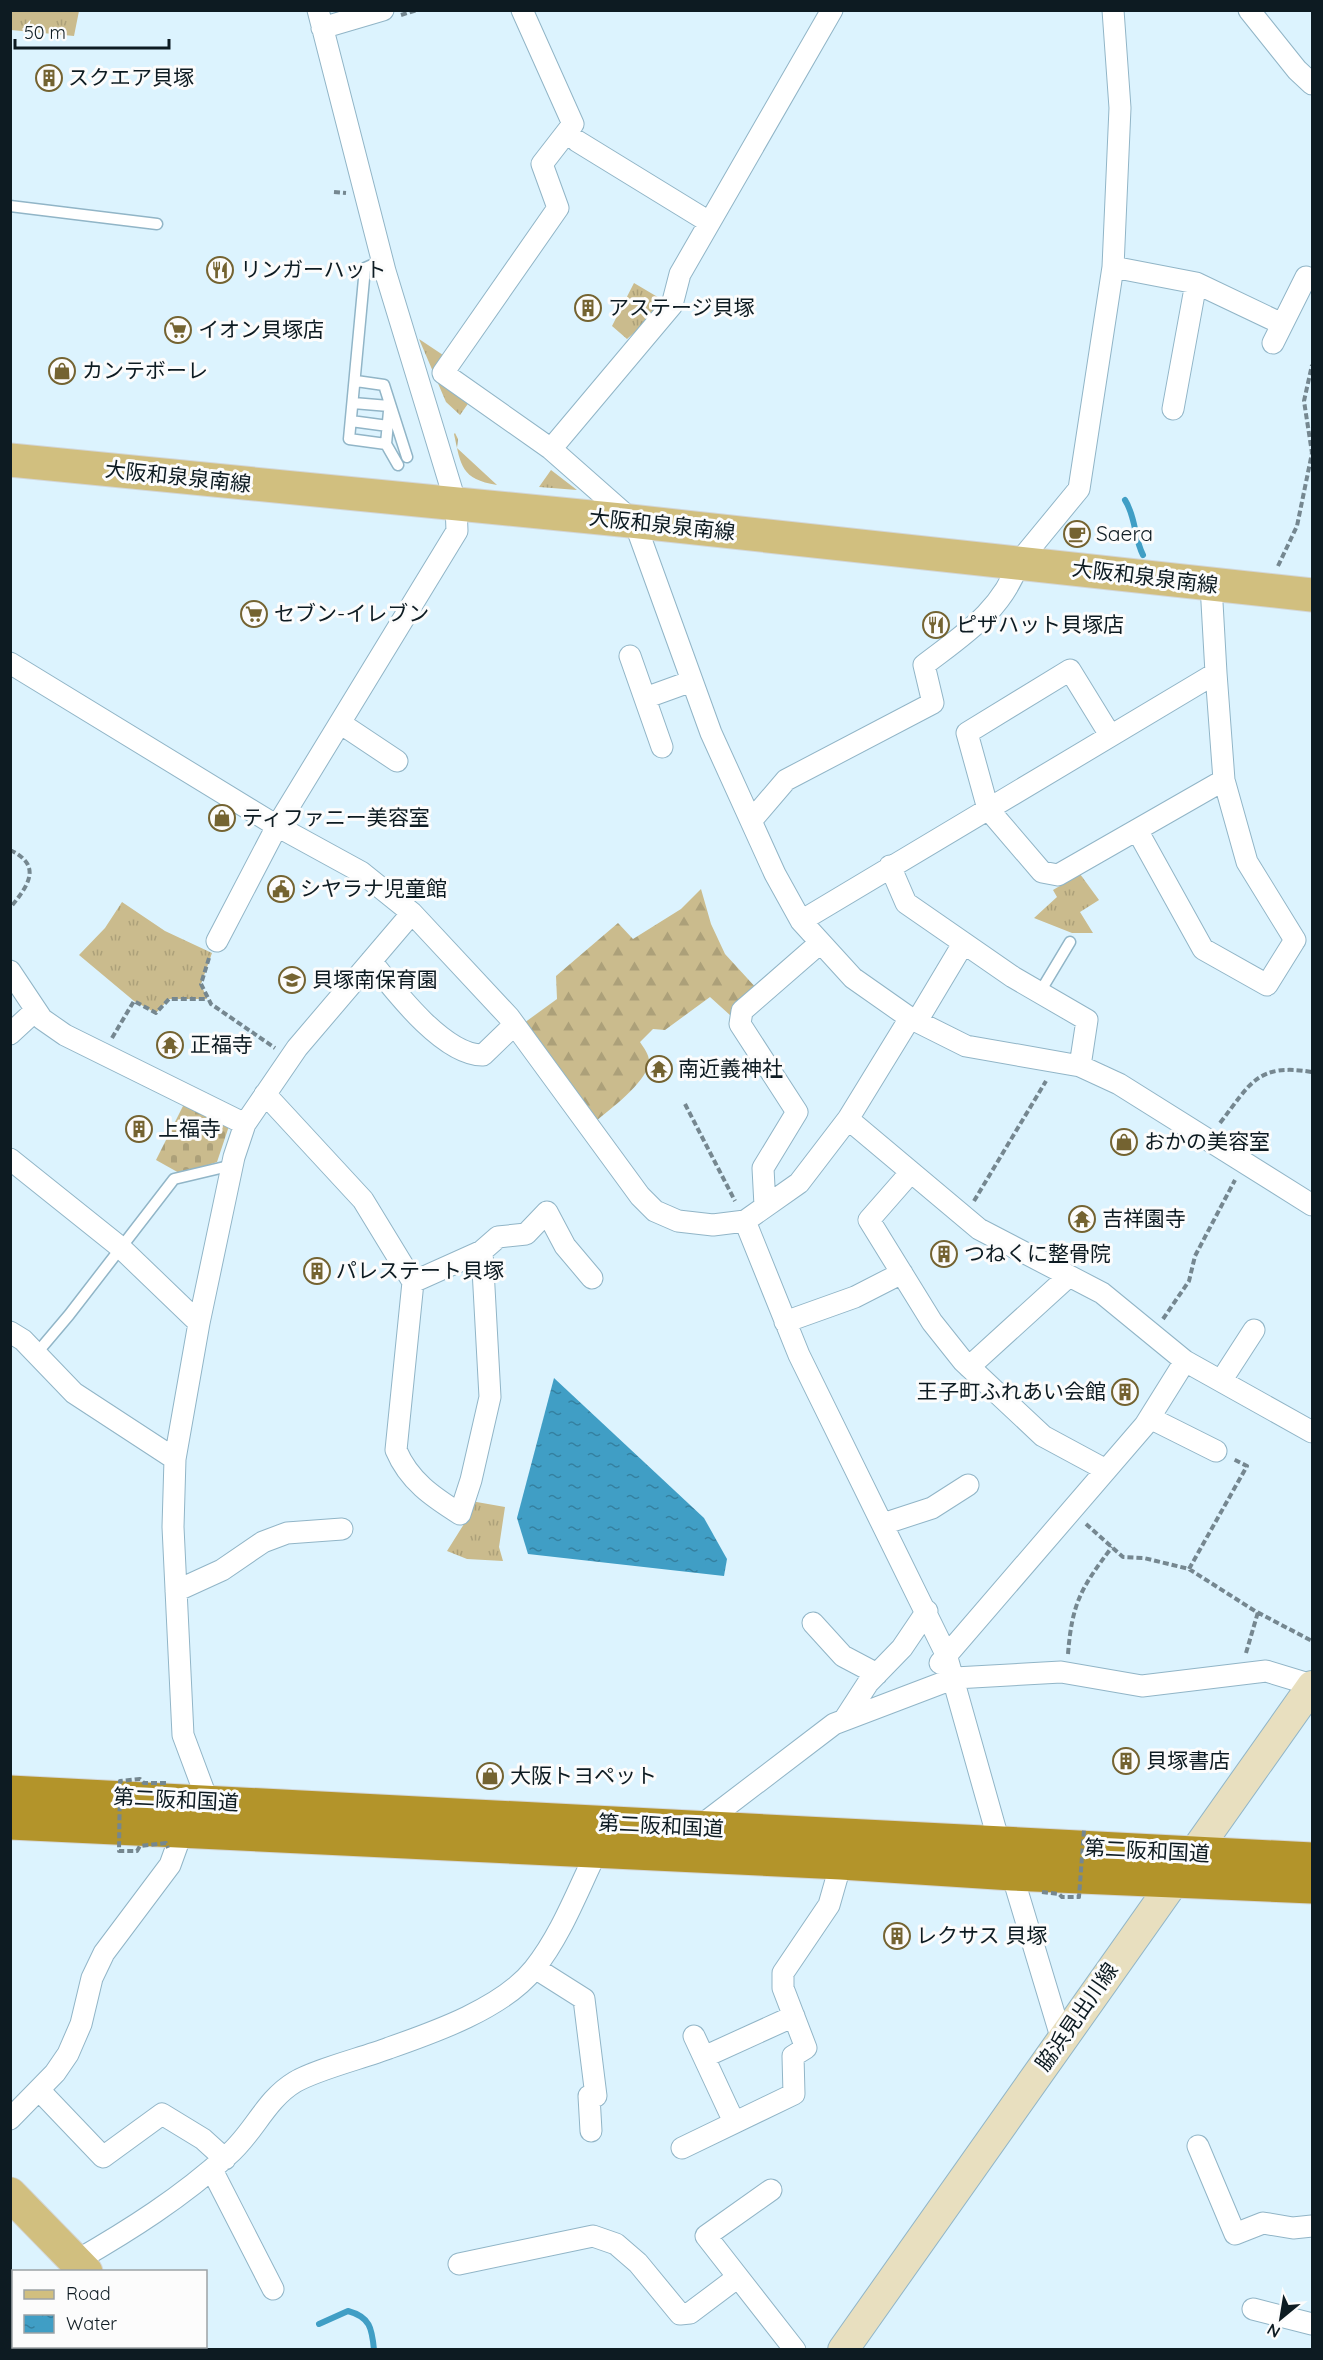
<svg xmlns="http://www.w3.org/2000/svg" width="1323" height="2360" font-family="Quicksand,'Noto Sans JP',sans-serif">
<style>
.grass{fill:url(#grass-tufts)}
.forest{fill:url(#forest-firs)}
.cemetery{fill:url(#cemetery-stones)}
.water{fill:url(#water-ripples)}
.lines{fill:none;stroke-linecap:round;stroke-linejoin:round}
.stream{stroke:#409ec5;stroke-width:6}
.lane-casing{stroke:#91b5c7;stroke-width:13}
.street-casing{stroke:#91b5c7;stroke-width:23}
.secondary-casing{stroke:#91b5c7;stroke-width:32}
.primary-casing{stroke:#d3d6d7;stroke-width:35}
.highway-casing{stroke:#d3d6d7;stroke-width:35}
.path{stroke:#758790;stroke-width:4;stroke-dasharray:6 3;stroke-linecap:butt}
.lane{stroke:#fff;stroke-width:10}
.street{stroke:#fff;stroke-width:21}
.secondary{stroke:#e8dfbf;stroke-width:30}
.primary{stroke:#d1bf7f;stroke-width:33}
.highway{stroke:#b3942a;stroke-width:33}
.path-bridge{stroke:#758790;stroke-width:4;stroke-dasharray:6 3;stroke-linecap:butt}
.labels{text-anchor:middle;stroke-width:6;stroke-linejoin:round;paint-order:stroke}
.poi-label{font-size:21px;fill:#0d1b22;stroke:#fcfcfc;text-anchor:start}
.street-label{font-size:21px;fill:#0d1b22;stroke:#fcfcfc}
</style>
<defs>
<pattern id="grass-tufts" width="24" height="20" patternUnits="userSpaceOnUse" patternTransform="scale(1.5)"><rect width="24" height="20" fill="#cabb8d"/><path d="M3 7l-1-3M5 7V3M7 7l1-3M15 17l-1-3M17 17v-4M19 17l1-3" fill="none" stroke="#aca079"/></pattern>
<pattern id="forest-firs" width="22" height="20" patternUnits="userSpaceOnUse" patternTransform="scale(1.5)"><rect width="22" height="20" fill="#cabb8d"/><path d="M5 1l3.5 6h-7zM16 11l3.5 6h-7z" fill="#aca079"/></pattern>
<pattern id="cemetery-stones" width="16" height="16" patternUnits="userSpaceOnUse" patternTransform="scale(1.5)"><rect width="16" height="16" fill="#cabb8d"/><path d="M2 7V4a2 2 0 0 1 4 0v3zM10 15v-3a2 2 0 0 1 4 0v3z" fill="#aca079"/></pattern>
<pattern id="water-ripples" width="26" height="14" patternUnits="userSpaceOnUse" patternTransform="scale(1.5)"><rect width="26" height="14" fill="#409ec5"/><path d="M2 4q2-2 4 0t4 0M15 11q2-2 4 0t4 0" fill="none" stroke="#3480a0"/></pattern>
</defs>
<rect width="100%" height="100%" fill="#dcf3fe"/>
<!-- grass -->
<path class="grass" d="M10 11 11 10 79 11 74 36 11 30Z
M634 283 661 299 646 322 627 339 612 326Z
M419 339 446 357 472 398 460 415 446 402Z
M455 433 458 439 457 448 497 485C461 479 461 466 454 434Z
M551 470 577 490 539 487Z
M1080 874 1099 900 1080 912 1093 933H1072L1034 918 1057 897 1053 890Z
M122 902 165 931 212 953 201 984 207 999H169L156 1013 134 1001 79 955 105 928Z
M471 1501 505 1507 499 1547 503 1561 467 1559 447 1551 464 1524Z"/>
<!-- forest -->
<path class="forest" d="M701 889 711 924 725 954 758 990 731 1016 710 997 665 1030 653 1029 640 1042C644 1048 650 1056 649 1063 645 1084 610 1109 595 1122L524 1023 557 999 556 976 618 923 633 939 681 909Z"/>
<!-- cemetery -->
<path class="cemetery" d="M185 1102 229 1126 217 1162 181 1174 156 1160Z"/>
<!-- water -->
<path class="water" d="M554 1378 704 1518 727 1559 724 1576 528 1554 517 1518Z"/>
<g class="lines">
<!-- stream -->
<path class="stream" d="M1125 500C1136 517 1134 538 1143 555
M319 2324 348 2311C370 2317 372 2328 374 2350"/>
<defs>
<path id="lane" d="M10 206 157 224
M374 264 365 268 349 439 386 444
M356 381 384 385 407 457
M353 403 389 406
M389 411 386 444 398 465
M351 421 388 426
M1040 992 1070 942
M36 1354 69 1315 174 1179 233 1165"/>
<path id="street" d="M522 10 573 124 542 164 558 208 443 373 551 449
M832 10 680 274 672 305 551 449 635 523 711 733 775 874 801 921 853 978 910 1018 966 1046 1080 1066 1119 1084 1312 1205
M1249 10 1297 70 1312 84
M322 28 383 10
M577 141 709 222
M1113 267 1196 283 1282 324
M1273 343 1306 277
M1173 409 1196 283
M630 656 662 747
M10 663 277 826 361 872 412 913 509 1017 640 1196 655 1211 678 1221 713 1225 745 1221 799 1183 848 1119 910 1018
M1216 673 1224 780 1247 862 1295 940
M645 698 692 681
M340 723 397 761
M1110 735 1070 670 967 733 988 809 1042 872 1058 875 1224 780
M751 821 786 780 933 703 924 665C963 635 1002 611 1019 562L1079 489 1113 267 1120 108 1113 10
M1137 830 1203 949 1267 985 1295 940
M890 866 906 903 1013 977 1087 1020 1080 1066
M801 921 1216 673 1211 585
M217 941 277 826 457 531 456 504 385 271 318 10
M371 961C394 990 444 1056 483 1055L514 1025
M10 971 42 1019 65 1035 245 1124
M917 1021 963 944
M10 1034 36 1010
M265 1094 363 1200 413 1282 396 1450C409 1481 433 1497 460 1514L471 1480 490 1397 482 1251 413 1282
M848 1119 979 1229 1102 1293 1185 1361 1312 1432
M10 1159 120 1247 199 1323
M911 1172 869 1220 932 1322 963 1361 1043 1436 1106 1470
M765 1206 763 1168 797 1112 740 1024 742 1011 820 943
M745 1221 799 1355 946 1654 999 1842
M482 1251 498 1237 526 1234 547 1212 565 1246 592 1278
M785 1322 855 1297 902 1273
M10 1332 23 1340 74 1393 175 1459
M969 1367 1069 1276
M1221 1381 1254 1330
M1150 1418 1216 1451
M883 1524 932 1508 968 1485
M176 1591 222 1570 263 1542 287 1533 342 1529
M813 1623 843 1656 877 1674
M940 1663 1145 1425 1185 1361
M844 1720 868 1683 902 1648 927 1611
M208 1802 183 1735 173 1527 175 1459 199 1323 234 1157 245 1124 297 1048 412 913
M699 1827 834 1724 955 1678 1061 1672 1142 1686 1266 1671 1312 1685
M1012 1874 1062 2040
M535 1968 584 1999 596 2096H589L591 2131
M694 2036 734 2122
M704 2057 794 2016
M39 2090 103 2157 162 2114 203 2139 225 2159
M10 2119 55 2073 68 2054 81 2024 92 1978 104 1953 170 1865 182 1832
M1198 2146 1235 2234 1263 2223 1293 2228 1312 2226
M682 2148 794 2094 793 2056 806 2048 783 1988V1973L829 1905 841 1863
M212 2170 273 2289
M771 2190 706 2236 795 2350
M76 2261C130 2230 182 2197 228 2155 254 2133 265 2100 295 2082 317 2069 363 2058 389 2048 435 2032 503 2008 534 1969 561 1935 577 1892 596 1853
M459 2264 593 2236 616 2244 638 2263 680 2314 690 2313 738 2277
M10 2294 14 2296
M1253 2309 1312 2324
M112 2346 113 2350"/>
<path id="secondary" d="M843 2350 1312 1686"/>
<path id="primary" d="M10 460 621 520 1312 595
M10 2194 86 2272
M160 2346 163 2350"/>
<path id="highway" d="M10 1792 1312 1859
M10 1823 841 1863 1012 1874 1312 1887"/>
</defs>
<!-- lane casing -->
<use href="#lane" class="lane-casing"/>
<!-- street casing -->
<use href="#street" class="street-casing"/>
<!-- secondary casing -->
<use href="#secondary" class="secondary-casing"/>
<!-- primary casing -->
<use href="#primary" class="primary-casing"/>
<!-- highway casing -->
<use href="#highway" class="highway-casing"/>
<!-- path -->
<path class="path" d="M401 15 417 10
M334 192 346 193
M1278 566 1297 526 1312 453 1304 401 1312 365
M10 850C44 866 27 887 10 908
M209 958 201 984 211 1004 275 1048
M112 1038 134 1001 156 1013 169 999H206
M685 1104 735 1201
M1220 1123C1251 1083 1257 1063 1312 1072
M974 1201 1046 1081
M1163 1319 1189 1281 1195 1256 1235 1180
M1086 1524 1123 1557 1144 1558 1189 1569 1255 1611 1312 1641
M1189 1569 1247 1466 1233 1459
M1246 1653 1258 1612
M1068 1654C1072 1603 1081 1588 1112 1547"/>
<!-- lane -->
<use href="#lane" class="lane"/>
<!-- street -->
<use href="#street" class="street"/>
<!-- secondary -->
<use href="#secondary" class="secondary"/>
<!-- primary -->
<use href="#primary" class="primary"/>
<!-- highway -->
<use href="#highway" class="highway"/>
<!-- path-bridge -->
<path class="path-bridge" d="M166 1783H144L140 1779 120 1781 119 1851H137L140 1846 166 1843 168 1848
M1042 1892 1059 1894 1062 1897H1079L1084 1830"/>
</g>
<!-- icons -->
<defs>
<symbol id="building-ring" viewBox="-11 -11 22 22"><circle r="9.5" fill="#fcfcfc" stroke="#746331" stroke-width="1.5"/><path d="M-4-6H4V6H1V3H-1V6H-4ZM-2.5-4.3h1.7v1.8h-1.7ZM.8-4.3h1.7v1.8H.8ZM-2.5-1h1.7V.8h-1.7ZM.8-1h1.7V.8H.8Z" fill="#746331"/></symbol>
<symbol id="restaurant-ring" viewBox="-11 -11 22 22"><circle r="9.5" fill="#fcfcfc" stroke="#746331" stroke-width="1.5"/><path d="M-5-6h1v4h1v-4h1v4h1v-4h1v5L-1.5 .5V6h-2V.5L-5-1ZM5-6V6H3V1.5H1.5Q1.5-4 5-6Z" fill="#746331"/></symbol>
<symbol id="supermarket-ring" viewBox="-11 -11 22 22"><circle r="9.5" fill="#fcfcfc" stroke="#746331" stroke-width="1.5"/><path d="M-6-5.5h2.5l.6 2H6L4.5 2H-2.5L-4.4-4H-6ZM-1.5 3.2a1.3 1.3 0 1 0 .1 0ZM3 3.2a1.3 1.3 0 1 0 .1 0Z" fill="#746331"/></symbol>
<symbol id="shop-ring" viewBox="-11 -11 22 22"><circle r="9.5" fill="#fcfcfc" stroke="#746331" stroke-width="1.5"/><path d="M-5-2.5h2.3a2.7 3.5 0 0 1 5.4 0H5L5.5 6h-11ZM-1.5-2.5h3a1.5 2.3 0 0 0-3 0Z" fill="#746331"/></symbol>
<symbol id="cafe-ring" viewBox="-11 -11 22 22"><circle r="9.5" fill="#fcfcfc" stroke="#746331" stroke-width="1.5"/><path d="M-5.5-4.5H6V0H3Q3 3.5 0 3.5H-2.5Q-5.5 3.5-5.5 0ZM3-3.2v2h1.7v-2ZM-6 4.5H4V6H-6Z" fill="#746331"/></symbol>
<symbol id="civic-ring" viewBox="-11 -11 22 22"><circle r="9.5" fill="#fcfcfc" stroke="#746331" stroke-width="1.5"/><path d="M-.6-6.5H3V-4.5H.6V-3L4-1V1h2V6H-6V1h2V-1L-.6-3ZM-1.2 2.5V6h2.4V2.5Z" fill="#746331"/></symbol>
<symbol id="school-ring" viewBox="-11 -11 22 22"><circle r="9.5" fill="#fcfcfc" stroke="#746331" stroke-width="1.5"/><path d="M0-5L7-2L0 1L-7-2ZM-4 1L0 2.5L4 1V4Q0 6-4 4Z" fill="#746331"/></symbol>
<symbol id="temple-ring" viewBox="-11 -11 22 22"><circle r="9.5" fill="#fcfcfc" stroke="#746331" stroke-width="1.5"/><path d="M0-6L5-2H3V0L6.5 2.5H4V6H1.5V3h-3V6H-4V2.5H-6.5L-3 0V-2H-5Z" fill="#746331"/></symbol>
</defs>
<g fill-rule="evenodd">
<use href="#building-ring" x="34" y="63" width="30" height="30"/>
<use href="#restaurant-ring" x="205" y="255" width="30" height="30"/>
<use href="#building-ring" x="573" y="293" width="30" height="30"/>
<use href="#supermarket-ring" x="163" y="315" width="30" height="30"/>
<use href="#shop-ring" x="47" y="356" width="30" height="30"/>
<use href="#cafe-ring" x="1062" y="519" width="30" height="30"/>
<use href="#supermarket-ring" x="239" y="599" width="30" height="30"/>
<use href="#restaurant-ring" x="921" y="610" width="30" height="30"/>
<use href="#shop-ring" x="207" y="803" width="30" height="30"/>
<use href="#civic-ring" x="266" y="874" width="30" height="30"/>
<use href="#school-ring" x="277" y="965" width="30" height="30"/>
<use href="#temple-ring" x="155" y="1030" width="30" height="30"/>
<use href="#temple-ring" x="644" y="1054" width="30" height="30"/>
<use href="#building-ring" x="124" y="1114" width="30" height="30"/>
<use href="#shop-ring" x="1109" y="1127" width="30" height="30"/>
<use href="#temple-ring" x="1067" y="1204" width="30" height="30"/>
<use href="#building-ring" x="929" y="1239" width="30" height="30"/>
<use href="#building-ring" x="302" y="1256" width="30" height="30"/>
<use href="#building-ring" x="1110" y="1377" width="30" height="30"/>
<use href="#building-ring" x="1111" y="1746" width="30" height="30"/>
<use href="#shop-ring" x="475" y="1761" width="30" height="30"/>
<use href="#building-ring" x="882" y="1921" width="30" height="30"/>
</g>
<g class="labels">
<!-- poi labels -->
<g class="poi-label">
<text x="68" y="85">スクエア貝塚</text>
<text x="240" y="277">リンガーハット</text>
<text x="608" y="315">アステージ貝塚</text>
<text x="198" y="337">イオン貝塚店</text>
<text x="82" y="378">カンテボーレ</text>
<text x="1096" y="541">Saera</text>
<text x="274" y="621">セブン-イレブン</text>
<text x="956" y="632">ピザハット貝塚店</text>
<text x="242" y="825">ティファニー美容室</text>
<text x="300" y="896">シヤラナ児童館</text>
<text x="312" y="987">貝塚南保育園</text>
<text x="190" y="1052">正福寺</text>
<text x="678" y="1076">南近義神社</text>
<text x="158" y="1136">上福寺</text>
<text x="1144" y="1149">おかの美容室</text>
<text x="1102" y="1226">吉祥園寺</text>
<text x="964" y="1261">つねくに整骨院</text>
<text x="336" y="1278">パレステート貝塚</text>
<text x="1106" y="1399" text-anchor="end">王子町ふれあい会館</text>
<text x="1146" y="1768">貝塚書店</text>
<text x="510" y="1783">大阪トヨペット</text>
<text x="916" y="1943">レクサス 貝塚</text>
</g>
<!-- street labels -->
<g class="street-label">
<text transform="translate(178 477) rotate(6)" y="7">大阪和泉泉南線</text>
<text transform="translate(662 525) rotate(6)" y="7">大阪和泉泉南線</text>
<text transform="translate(1145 577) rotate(7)" y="7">大阪和泉泉南線</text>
<text transform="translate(176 1800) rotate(3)" y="7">第二阪和国道</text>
<text transform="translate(661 1826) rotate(3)" y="7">第二阪和国道</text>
<text transform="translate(1147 1851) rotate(3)" y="7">第二阪和国道</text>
<text transform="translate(1077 2017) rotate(-55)" y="7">脇浜見出川線</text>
</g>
</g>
<!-- border -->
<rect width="1323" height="2360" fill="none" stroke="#0d1b22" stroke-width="24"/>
<!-- legend -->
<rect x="12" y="2270" width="195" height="78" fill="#fcfcfc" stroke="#9ca2a5" stroke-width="1.5"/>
<rect x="24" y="2290" width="30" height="9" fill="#d1bf7f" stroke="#9ca2a5" stroke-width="1.5"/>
<text x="66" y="2300" font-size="18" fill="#0d1b22">Road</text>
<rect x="24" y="2315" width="30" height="18" fill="url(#water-ripples)" stroke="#9ca2a5" stroke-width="1.5"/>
<text x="66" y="2330" font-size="18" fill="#0d1b22">Water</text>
<!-- north arrow -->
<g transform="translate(1281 2318) rotate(210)" stroke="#fcfcfc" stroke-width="4.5" paint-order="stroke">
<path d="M0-4.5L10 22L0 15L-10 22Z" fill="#0d1b22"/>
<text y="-9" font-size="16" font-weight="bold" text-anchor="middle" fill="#0d1b22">N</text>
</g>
<!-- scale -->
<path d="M15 39v9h154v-9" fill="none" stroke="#0d1b22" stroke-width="3"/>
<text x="24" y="39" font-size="18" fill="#0d1b22" stroke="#fcfcfc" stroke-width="4.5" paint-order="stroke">50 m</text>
</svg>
